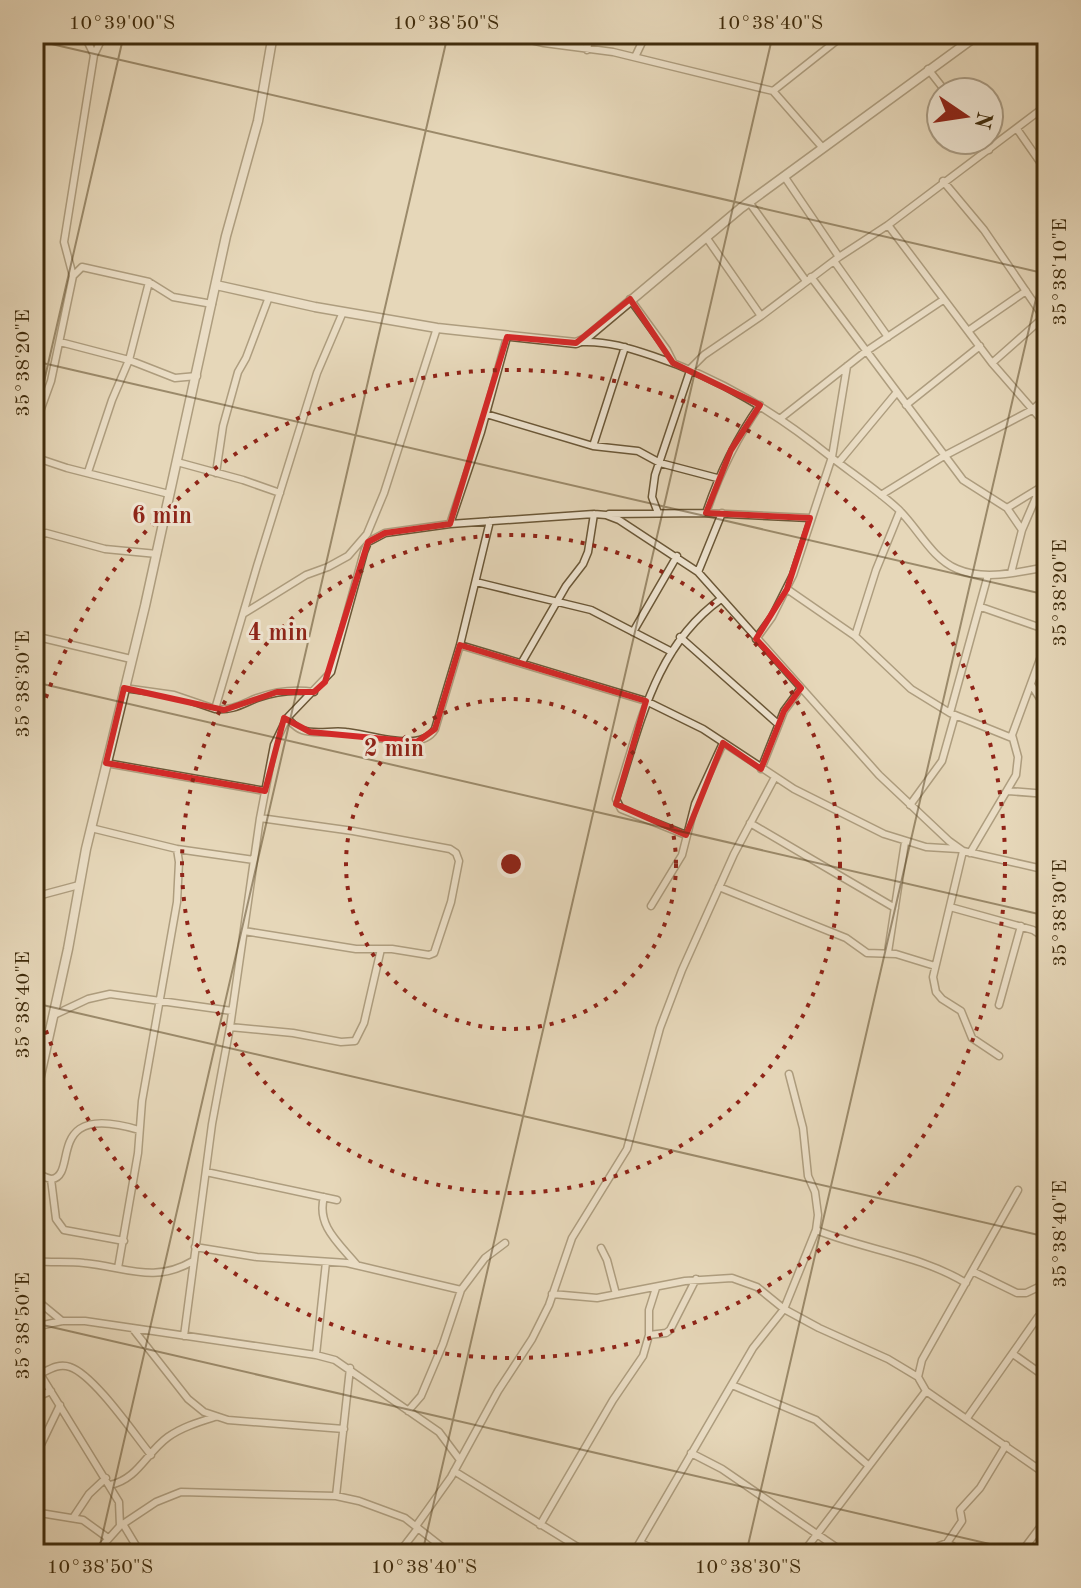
<svg xmlns="http://www.w3.org/2000/svg" width="1081" height="1588" font-family="'Old Standard TT',serif">
<style>
.lines{fill:none;stroke-linecap:round;stroke-linejoin:round}
.minor-casing{stroke:#6a5737;stroke-width:9}
.tertiary-casing{stroke:#6a5737;stroke-width:11}
.minor{stroke:#efe5d2;stroke-width:6}
.tertiary{stroke:#efe5d2;stroke-width:8}
.marked{fill:none;stroke:#d62828;stroke-width:6;stroke-linejoin:round}
.ticks{fill:none;stroke:#402c0c;stroke-width:2;stroke-opacity:0.45}
.ring{fill:none;stroke:#8f2418;stroke-width:4;stroke-dasharray:4 8}
.centre{fill:#8f2418;stroke:#efe5d2;stroke-width:4}
.ring-label{font-size:24px;text-anchor:middle;font-weight:bold;fill:#8f2418;stroke:#efe5d2;stroke-width:6;stroke-linejoin:round;paint-order:stroke}
.neatline{fill:none;stroke:#402c0c;stroke-width:3}
.ticks-label{font-size:20px;text-anchor:middle;fill:#402c0c}
</style>
<rect width="100%" height="100%" fill="#e6d7b9"/>
<filter id="stains"><feTurbulence type="fractalNoise" baseFrequency=".0025" numOctaves="4"/><feColorMatrix values="0 0 0 0 .2 0 0 0 0 .09 0 0 0 0 .02 0 0 0 .5 -.17"/></filter>
<radialGradient id="worn" r=".72"><stop offset=".6" stop-color="#630" stop-opacity="0"/><stop offset="1" stop-color="#630" stop-opacity=".3"/></radialGradient>
<g class="lines">
<defs>
<path id="minor" d="M84 34 94 55
M504 34 544 43 613 52 773 91 822 147
M587 50 590 34
M635 57 646 34
M928 69 946 92
M773 91 845 34
M1017 129 1047 172
M981 140 989 150
M784 176 839 257
M943 181 984 230 1047 322
M749 202 806 281
M888 225 992 363 1047 426
M706 237 761 316
M834 261 888 337
M73 276 64 242 94 55 104 34
M811 277 963 480 1007 508 1022 530
M630 299 667 350 673 362
M968 331 1026 291
M60 342 129 360 175 378 197 376
M582 342C608 341 629 348 653 356 720 378 776 413 831 457 853 474 877 490 898 509 918 528 931 558 957 569 985 581 1018 572 1047 567
M992 363 1044 317
M906 405 980 346
M486 414 593 446 638 451 660 463 717 478
M781 418 865 352 943 300
M34 428 51 381 73 276 82 267 149 282 173 297 212 304
M593 446 625 347
M34 457 67 468 169 494
M177 462 243 480 280 493
M839 462 897 392
M88 472 112 400 129 360 149 282
M216 473 223 426 238 372 246 358 269 297
M881 495 944 456 1032 410 1047 397
M1007 508 1038 489
M658 513 652 497 655 475 691 368 704 355 761 316 839 257 888 225 1047 105
M706 513C719 474 736 439 760 405
M609 514 706 513 810 518
M490 521 460 645 646 701 703 729 794 789 884 834 926 847 959 849
M450 524 481 432 507 337
M34 536 46 533 105 549 157 554
M698 572 722 513
M1011 573 1022 530 1047 472
M476 582 591 610 672 652
M787 589 855 636 911 689 950 713 1012 738
M981 607 1047 630
M243 614 306 575 328 567 348 556 367 534 384 493 437 328
M633 632 677 556
M34 636 131 659
M855 636 876 570 900 511
M680 637 778 724
M756 639 772 617 793 575 832 457 847 366
M522 662 566 586 583 564 588 552 594 514
M1032 686 1041 700 1047 705
M124 688 174 695 215 709 257 566 317 373 343 312
M215 709C232 711 242 704 257 698 277 691 294 689 314 692
M950 713 988 575
M287 718C292 723 296 728 302 730 315 735 332 730 346 732 369 734 421 754 435 729L460 645
M106 763 265 791
M761 769 784 711 801 688
M1008 791 1047 794
M910 805 942 761 955 715
M750 823 895 908
M91 828 177 849 254 860
M686 835 621 809 616 799C640 725 655 646 721 599
M963 851 933 977 936 992 942 999 961 1011 972 1038 999 1056
M970 853 1016 775 1018 757 1012 735 1047 640
M719 887 846 938 867 953 896 954 935 966
M34 897 79 885
M651 906 682 855 695 804 723 743
M950 907 1033 930 1047 939
M244 931 356 949H392L429 955 434 953 451 902 459 861 456 853 450 849 353 831 260 818
M888 952 905 842
M999 1005 1021 926
M54 1015 88 999 110 994 232 1011
M230 1027 293 1033 341 1042 355 1041 364 1023 381 949
M34 1041 47 1044
M34 1172C39 1174 47 1179 52 1179 79 1175 43 1101 139 1130
M206 1172 337 1200
M51 1179 56 1219 64 1230 124 1241
M1018 1190 922 1360 918 1377 926 1391 1047 1475
M324 1197C316 1226 340 1244 357 1265
M816 1230C866 1250 920 1255 966 1283
M195 1247 257 1257 347 1263 461 1290
M601 1248 607 1260 616 1294
M34 1261C51 1263 67 1261 84 1263 126 1267 154 1284 193 1261
M118 1268 138 1153 142 1101 177 902 179 862 177 849
M974 1272 1017 1293H1026L1047 1283
M552 1294 597 1298 685 1281 732 1278 757 1287 784 1309 819 1328 888 1359 918 1377
M34 1298 62 1321
M34 1327 62 1321H85L316 1355 335 1360 439 1432 460 1460
M133 1329 188 1399 204 1412 228 1420 344 1429
M649 1335 666 1333 670 1330 696 1279
M184 1336 212 1124 230 1027 260 818 274 745 287 718 331 672 364 552 368 542 385 533 450 524 594 514 606 515 619 520 698 572 879 775 949 841 963 851 1047 870
M1013 1354 1047 1378
M316 1355 326 1262
M34 1364 119 1502 120 1526 95 1554
M40 1374C50 1369 59 1363 70 1367 94 1375 134 1434 151 1455
M732 1385 816 1420 869 1466
M34 1398 51 1391
M408 1411 421 1396 443 1344 461 1290 485 1258 505 1243
M967 1418 1038 1317
M691 1453 722 1469 846 1554
M34 1459 60 1405
M454 1471 589 1554
M110 1485C138 1479 146 1453 168 1437 182 1427 199 1422 215 1417
M336 1496 350 1368
M34 1512 83 1520 108 1538
M73 1518 89 1494 106 1478
M123 1524 141 1554
M540 1525 613 1400 643 1356 649 1335V1310L656 1288
M120 1526 156 1502 181 1492 336 1496 359 1501 405 1518 451 1554
M416 1526 451 1477 498 1391 532 1339 549 1305 572 1238 627 1149 660 1028 682 970 734 854 775 777
M641 1543 662 1554
M947 1543 962 1521 960 1510 980 1488 1006 1445
M398 1554 418 1528
M633 1554 753 1348 784 1309 816 1230 818 1215 815 1192 808 1176 803 1128 789 1074
M802 1554 926 1391
M932 1554 939 1546 947 1543 966 1554
M1020 1554 1047 1518"/>
<path id="tertiary" d="M216 285 315 307 437 328 576 343 585 339 741 208 979 34
M34 1103 68 949 86 849 145 606 226 236 258 121 273 34"/>
</defs>
<!-- minor casing -->
<use href="#minor" class="minor-casing"/>
<!-- tertiary casing -->
<use href="#tertiary" class="tertiary-casing"/>
<!-- minor -->
<use href="#minor" class="minor"/>
<!-- tertiary -->
<use href="#tertiary" class="tertiary"/>
</g>
<!-- marked area -->
<path d="M0 0H1081V1588H0ZM630 299 673 363 760 405 731 450 706 513 810 518 787 589 756 639 801 688 784 711 761 769 723 743 686 835 616 804 646 701 460 645 435 729 417 742 310 732 284 718 265 791 106 763 124 688 224 710 277 692H314L325 682 368 542 385 533 450 524 507 337 576 343Z" fill="#e6d7b9" fill-opacity=".55" fill-rule="evenodd"/>
<path class="marked" d="M630 299 673 363 760 405 731 450 706 513 810 518 787 589 756 639 801 688 784 711 761 769 723 743 686 835 616 804 646 701 460 645 435 729 417 742 310 732 284 718 265 791 106 763 124 688 224 710 277 692H314L325 682 368 542 385 533 450 524 507 337 576 343Z"/>
<!-- ticks -->
<path class="ticks" d="M34 40 1047 274M34 361 1047 595M34 425 124 34M34 682 1047 916M34 1003 1047 1237M34 1323 1033 1554M98 1554 448 34M422 1554 773 34M746 1554 1047 251"/>
<!-- distance rings -->
<g class="ring">
<circle cx="511" cy="864" r="165"/>
<circle cx="511" cy="864" r="329"/>
<path d="M35 732A494 494 0 1 1 35 996"/>
</g>
<circle cx="511" cy="864" r="12" class="centre"/>
<g class="ring-label">
<text x="162" y="523">6 min</text>
<text x="278" y="640">4 min</text>
<text x="394" y="756">2 min</text>
</g>
<!-- margin -->
<rect width="1081" height="1588" fill="none" stroke="#e6d7b9" stroke-width="88"/>
<!-- north arrow -->
<g transform="translate(965 116) rotate(103)"><circle r="38" fill="#efe5d2" stroke="#a99b83" stroke-width="2"/>
<path d="M0-6L14 30L0 20L-14 30Z" fill="#8f2418"/>
<text y="-12" font-size="22" font-weight="bold" text-anchor="middle" fill="#402c0c">N</text>
</g>
<rect x="44" y="44" width="993" height="1500" class="neatline"/>
<g class="ticks-label">
<text x="122" y="29">10°39'00"S</text>
<text x="446" y="29">10°38'50"S</text>
<text x="770" y="29">10°38'40"S</text>
<text transform="translate(1059 272) rotate(-90)" y="7">35°38'10"E</text>
<text transform="translate(22 363) rotate(-90)" y="7">35°38'20"E</text>
<text transform="translate(1059 593) rotate(-90)" y="7">35°38'20"E</text>
<text transform="translate(22 684) rotate(-90)" y="7">35°38'30"E</text>
<text transform="translate(1059 913) rotate(-90)" y="7">35°38'30"E</text>
<text transform="translate(22 1005) rotate(-90)" y="7">35°38'40"E</text>
<text transform="translate(1059 1234) rotate(-90)" y="7">35°38'40"E</text>
<text transform="translate(22 1326) rotate(-90)" y="7">35°38'50"E</text>
<text x="100" y="1573">10°38'50"S</text>
<text x="424" y="1573">10°38'40"S</text>
<text x="748" y="1573">10°38'30"S</text>
</g>
<rect width="100%" height="100%" filter="url(#stains)"/>
<rect width="100%" height="100%" fill="url(#worn)"/>
</svg>
